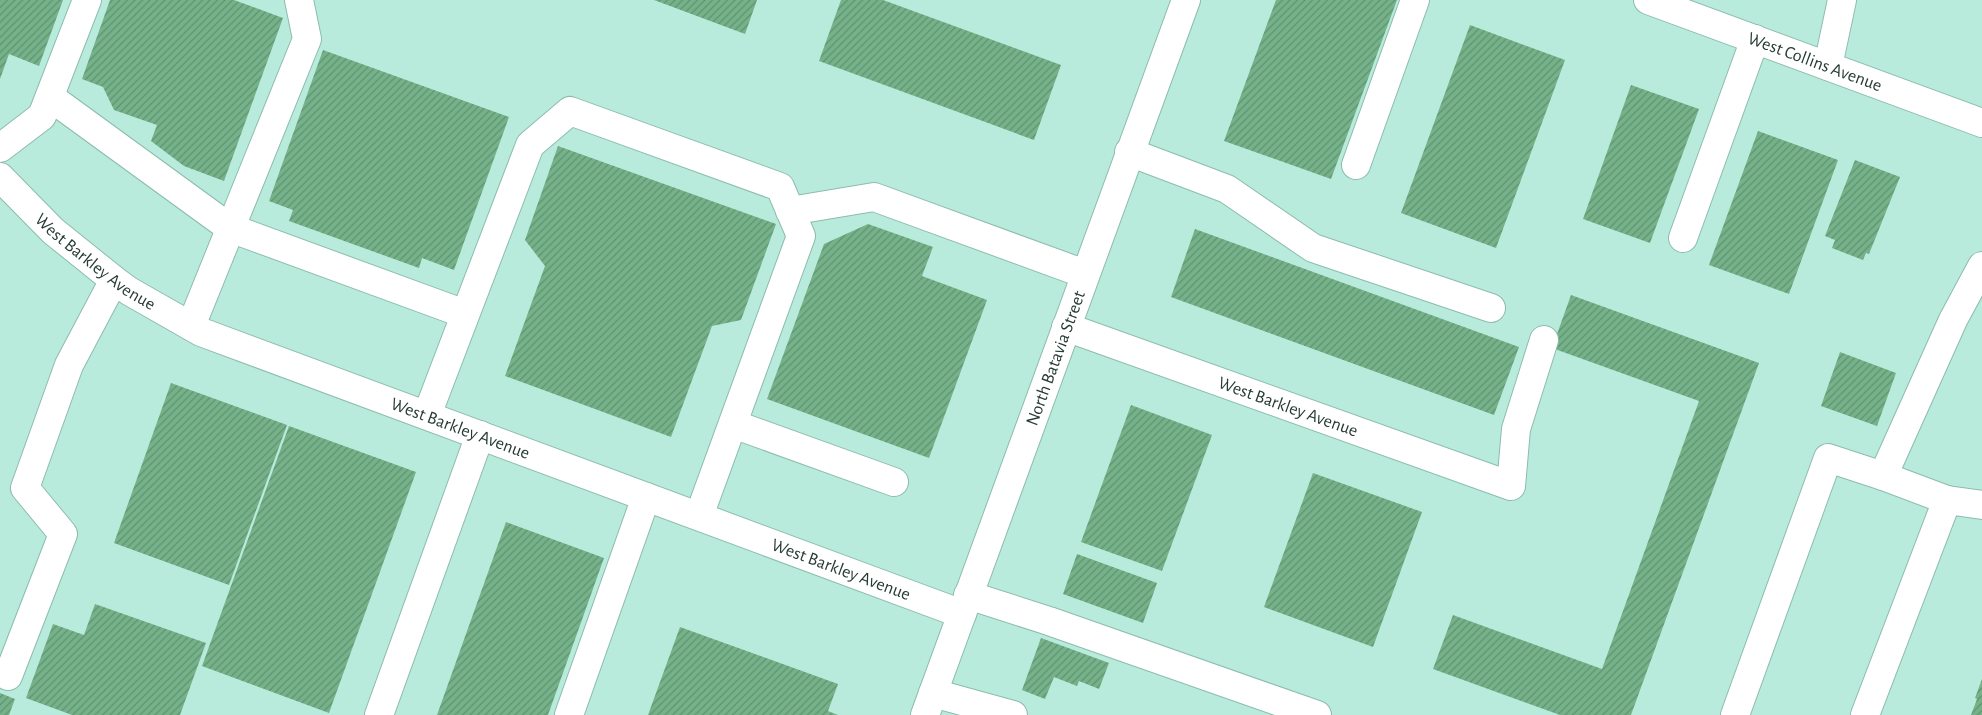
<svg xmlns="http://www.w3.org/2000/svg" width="1982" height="715" font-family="'Alegreya Sans',sans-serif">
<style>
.building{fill:url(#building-hatch)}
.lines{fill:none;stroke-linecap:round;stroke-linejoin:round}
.minor-casing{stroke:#8cbcae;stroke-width:30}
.minor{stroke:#fff;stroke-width:28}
.labels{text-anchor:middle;stroke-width:4;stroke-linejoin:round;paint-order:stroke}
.street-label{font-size:18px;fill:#273b35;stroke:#fff}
</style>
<defs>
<pattern id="building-hatch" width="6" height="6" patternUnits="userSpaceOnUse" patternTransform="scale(1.25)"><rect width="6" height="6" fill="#75b289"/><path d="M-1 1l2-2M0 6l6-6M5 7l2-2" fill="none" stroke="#609271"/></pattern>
</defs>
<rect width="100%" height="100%" fill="#b9ebdc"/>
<!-- building -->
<path class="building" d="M0 0H63L39 66 9 54 0 79Z
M110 0H234L283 18 224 181 184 166 151 141 157 125 114 110 103 87 82 79Z
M654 0H757L745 34Z
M841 0H883L1061 65 1034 140 819 61Z
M1276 0H1397L1331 179 1224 141Z
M1470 25 1565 60 1496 248 1401 213Z
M323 50 509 117 454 270 422 258 419 268 289 221 293 210 269 201Z
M1631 85 1699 109 1650 243 1583 219Z
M1758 131 1838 160 1789 294 1709 265Z
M558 146 776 224 741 320 712 326 671 437 505 376 545 266 525 240Z
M1855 160 1900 177 1869 254 1866 253 1863 260 1832 248 1835 240 1825 236Z
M868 224 933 247 922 276 987 300 929 458 767 399 824 244Z
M1195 229 1519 347 1494 415 1171 297Z
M1571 295 1759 363 1631 715H1560L1433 669 1453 615 1602 669 1699 401 1552 348Z
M1840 352 1896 373 1877 426 1821 406Z
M171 383 287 425 229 585 114 543Z
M1131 405 1212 435 1162 571 1081 542Z
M289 426 416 472 329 713 202 666Z
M1313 473 1422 512 1373 647 1264 607Z
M506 522 604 558 548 715H437Z
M1077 554 1157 583 1143 623 1063 594Z
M95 604 206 643 180 715H72L26 698 53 624 84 635Z
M680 627 838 684 828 711 838 715H648Z
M1041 638 1109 663 1099 689 1079 681 1077 686 1054 677 1045 699 1022 690Z
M1982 679V715H1971L1977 699 1975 698Z
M0 693 15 699 9 715H0Z"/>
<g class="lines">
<defs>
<g id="minor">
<path id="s1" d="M1648 0 1982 123"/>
<path d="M1828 66 1842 0"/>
<path d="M50 97 230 228 465 314"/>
<path d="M0 148 42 116 87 0"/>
<path d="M1129 152 1227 189 1313 248 1491 308"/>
<path d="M1356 165 1415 0"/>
<path id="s2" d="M0 177 53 231 114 280 129 291 201 332 962 614"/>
<path d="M790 211 874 197 1085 274"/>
<path d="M1683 238 1755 39"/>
<path d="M191 326 307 39 299 0"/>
<path id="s3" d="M1066 327 1511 486 1516 429 1544 340"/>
<path d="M427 415 530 145 570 111 780 187 801 236 699 516"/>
<path d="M733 424 894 482"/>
<path d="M1883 476 1953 320 1982 266"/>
<path d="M1947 500 1982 505"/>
<path d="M968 595 1049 621 1317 715"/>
<path d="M8 676 63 534 25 488 69 365 114 280"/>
<path d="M933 693 1013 715"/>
<path d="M379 715 480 435"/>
<path d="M569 715 646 497"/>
<path id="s4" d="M925 715 1186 0"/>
<path d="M1735 715 1828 458 1883 476 1947 500 1865 715"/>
</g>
</defs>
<!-- minor casing -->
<use href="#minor" class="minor-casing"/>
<!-- minor -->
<use href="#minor" class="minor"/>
</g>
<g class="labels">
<!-- street labels -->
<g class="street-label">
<text dy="6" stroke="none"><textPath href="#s1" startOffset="178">West Collins Avenue</textPath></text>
<text dy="6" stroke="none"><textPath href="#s2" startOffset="128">West Barkley Avenue</textPath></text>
<text dy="6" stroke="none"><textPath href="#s4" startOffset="380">North Batavia Street</textPath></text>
<text dy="6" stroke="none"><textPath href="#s3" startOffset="236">West Barkley Avenue</textPath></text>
<text dy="6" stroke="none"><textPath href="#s2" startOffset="532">West Barkley Avenue</textPath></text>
<text dy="6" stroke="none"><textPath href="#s2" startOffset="938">West Barkley Avenue</textPath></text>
</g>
</g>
</svg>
